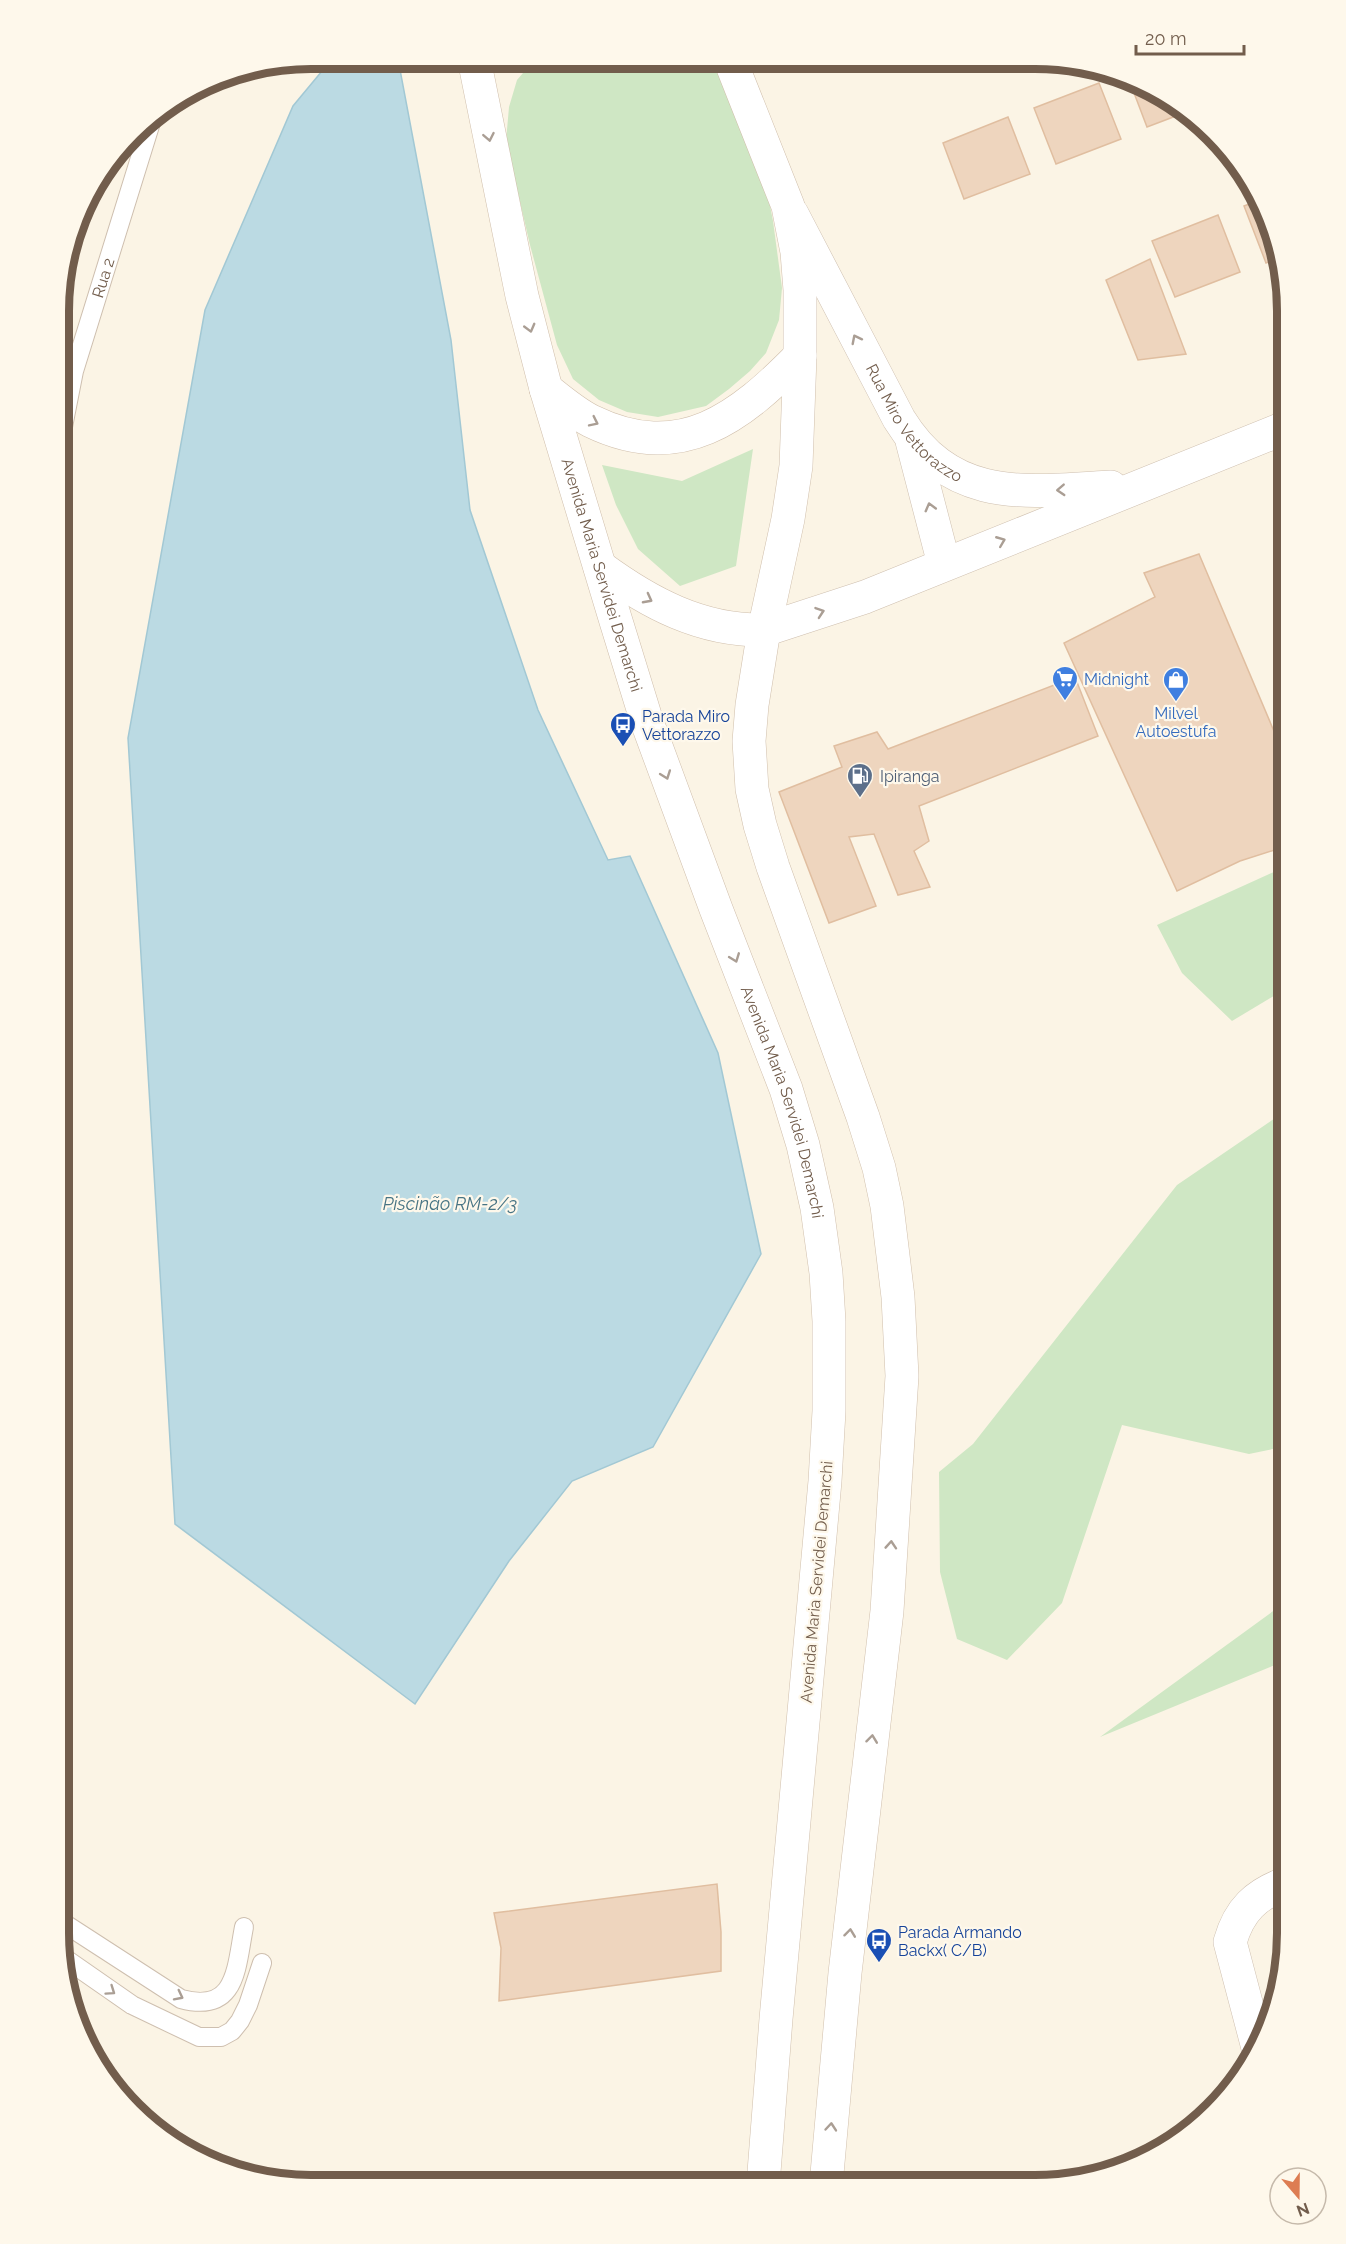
<svg xmlns="http://www.w3.org/2000/svg" width="1346" height="2244" font-family="Raleway,sans-serif">
<style>
.green{fill:#cfe7c4}
.water{fill:#bbdae3;stroke:#a2c8d4;stroke-width:1.5}
.building{fill:#eed5be;stroke:#e0bea0;stroke-width:1.5}
.lines{fill:none;stroke-linecap:round;stroke-linejoin:round}
.service-casing{stroke:#cebfaf;stroke-width:20}
.minor-casing{stroke:#cebfaf;stroke-width:34}
.tertiary-casing{stroke:#cebfaf;stroke-width:34}
.secondary-casing{stroke:#d0bfac;stroke-width:34}
.service{stroke:#fff;stroke-width:18}
.minor{stroke:#fff;stroke-width:33}
.tertiary{stroke:#fff;stroke-width:33}
.secondary{stroke:#fff;stroke-width:33}
.oneway{stroke:#aa9e94}
.labels{text-anchor:middle;stroke-width:4.5;stroke-linejoin:round;paint-order:stroke}
.street-label{font-size:16px;fill:#725d4c;stroke:#fef8eb}
.shop-label{font-size:16px;fill:#366cbe;stroke:#fef8eb;text-anchor:start}
.transit-label{font-size:16px;fill:#164399;stroke:#fef8eb;text-anchor:start}
.service-label{font-size:16px;fill:#4e5e75;stroke:#fef8eb;text-anchor:start}
.water-label{font-size:18px;font-style:italic;fill:#477484;stroke:#fef8eb}
.rim{fill:none;stroke:#725d4c;stroke-width:8}
</style>
<rect width="100%" height="100%" fill="#fbf4e5"/>
<!-- green -->
<path class="green" d="M535 59 717 60 761 160 773 221 782 288 779 320 766 353 750 371 729 389 706 406 658 417 627 412 599 400 573 379 557 345 530 245 506 141 509 107 517 80Z
M753 449 736 566 680 586 638 549 616 505 602 465 682 481Z
M1287 866V988L1232 1021 1182 973 1157 925Z
M1287 1110V1446L1249 1454 1122 1425 1062 1603 1007 1660 957 1639 940 1572 939 1472 973 1444 1177 1185Z
M1287 1601V1660L1100 1737Z"/>
<!-- water -->
<path class="water" d="M332 59H398L451 340 470 510 538 710 608 860 630 856 718 1053 761 1254 653 1447 572 1481 509 1561 415 1704 175 1524 128 738 205 310 293 106Z"/>
<!-- building -->
<path class="building" d="M1128 77 1132 78 1189 111 1147 127Z
M1099 83 1121 139 1056 164 1034 108Z
M1008 117 1030 174 964 199 943 143Z
M1260 200 1268 214 1277 259 1266 263 1244 206Z
M1218 215 1240 272 1175 297 1152 241Z
M1150 259 1186 354 1138 360 1106 280Z
M1199 554 1287 762V846L1240 861 1177 891 1064 643 1155 597 1144 573Z
M1075 677 1098 736 919 806 929 841 914 851 930 887 898 895 874 834 849 837 876 906 829 923 779 792 842 767 834 746 877 732 888 749Z
M717 1884 721 1932V1971L499 2001 501 1948 494 1913Z
M1287 1946V1950L1283 1966 1277 1950Z"/>
<g class="lines">
<defs>
<g id="service">
<path id="s1" d="M60 442 74 371 153 116"/>
<path d="M59 1920 181 1999C237 2014 236 1968 244 1927"/>
<path d="M63 1957 132 2005 199 2037H221L232 2031 240 2021 248 2005 262 1963"/>
</g>
<path id="minor" d="M1258 2048 1230 1942C1239 1910 1256 1894 1287 1883"/>
<g id="tertiary">
<path id="s2" d="M792 214 899 419C951 504 1025 492 1111 487"/>
<path d="M912 441 944 564"/>
<path d="M764 630 865 597 1287 427"/>
</g>
<g id="secondary">
<path id="s3" d="M474 59 522 296 546 389 615 618 647 722 716 909 786 1089 803 1145 817 1208 826 1273 829 1321V1411L825 1481 776 2019 763 2185"/>
<path d="M730 60 788 206 797 252 800 290V356L796 466 788 519 764 630 752 705 749 741 752 789 760 825 773 867 863 1117 879 1168 887 1206 898 1297 902 1376 887 1611 845 1973 826 2185"/>
<path d="M546 389C561 401 575 413 591 421 681 465 740 417 800 356"/>
<path d="M600 567C649 603 701 631 764 630"/>
</g>
</defs>
<!-- service casing -->
<use href="#service" class="service-casing"/>
<!-- minor casing -->
<use href="#minor" class="minor-casing"/>
<!-- tertiary casing -->
<use href="#tertiary" class="tertiary-casing"/>
<!-- secondary casing -->
<use href="#secondary" class="secondary-casing"/>
<!-- service -->
<use href="#service" class="service"/>
<!-- minor -->
<use href="#minor" class="minor"/>
<!-- tertiary -->
<use href="#tertiary" class="tertiary"/>
<!-- secondary -->
<use href="#secondary" class="secondary"/>
</g>
<!-- one-way arrows -->
<defs><path id="oneway-chevron" d="M-2-3.5L2.5 0L-2 3.5" fill="none" stroke-width="1.6" stroke-linecap="round" stroke-linejoin="round" transform="scale(1.5)"/></defs>
<g class="oneway">
<use href="#oneway-chevron" transform="translate(489 137) rotate(79)"/>
<use href="#oneway-chevron" transform="translate(530 328) rotate(75)"/>
<use href="#oneway-chevron" transform="translate(856 339) rotate(-117)"/>
<use href="#oneway-chevron" transform="translate(594 422) rotate(26)"/>
<use href="#oneway-chevron" transform="translate(1061 490) rotate(177)"/>
<use href="#oneway-chevron" transform="translate(930 507) rotate(-105)"/>
<use href="#oneway-chevron" transform="translate(1001 541) rotate(-22)"/>
<use href="#oneway-chevron" transform="translate(648 599) rotate(28)"/>
<use href="#oneway-chevron" transform="translate(820 612) rotate(-19)"/>
<use href="#oneway-chevron" transform="translate(666 775) rotate(70)"/>
<use href="#oneway-chevron" transform="translate(735 958) rotate(69)"/>
<use href="#oneway-chevron" transform="translate(891 1545) rotate(-86)"/>
<use href="#oneway-chevron" transform="translate(872 1739) rotate(-83)"/>
<use href="#oneway-chevron" transform="translate(850 1933) rotate(-83)"/>
<use href="#oneway-chevron" transform="translate(111 1991) rotate(35)"/>
<use href="#oneway-chevron" transform="translate(179 1996) rotate(27)"/>
<use href="#oneway-chevron" transform="translate(831 2127) rotate(-85)"/>
</g>
<!-- icons -->
<defs>
<symbol id="supermarket-pin" viewBox="-11 -11 22 30"><path d="M0 17L-7.5 6A9.5 9.5 0 1 1 7.5 6Z" fill="#3f7fe0" stroke="#fef8eb"/><path d="M-6-5.5h2.5l.6 2H6L4.5 2H-2.5L-4.4-4H-6ZM-1.5 3.2a1.3 1.3 0 1 0 .1 0ZM3 3.2a1.3 1.3 0 1 0 .1 0Z" fill="#fff"/></symbol>
<symbol id="shop-pin" viewBox="-11 -11 22 30"><path d="M0 17L-7.5 6A9.5 9.5 0 1 1 7.5 6Z" fill="#3f7fe0" stroke="#fef8eb"/><path d="M-5-2.5h2.3a2.7 3.5 0 0 1 5.4 0H5L5.5 6h-11ZM-1.5-2.5h3a1.5 2.3 0 0 0-3 0Z" fill="#fff"/></symbol>
<symbol id="bus-pin" viewBox="-11 -11 22 30"><path d="M0 17L-7.5 6A9.5 9.5 0 1 1 7.5 6Z" fill="#1a4fb4" stroke="#fef8eb"/><path d="M-5-6H5V4H4V6H2V4H-2V6H-4V4H-5ZM-3.5-4V0h7V-4ZM-3.5 1.2v1.5H-2V1.2ZM2 1.2v1.5H3.5V1.2Z" fill="#fff"/></symbol>
<symbol id="fuel-pin" viewBox="-11 -11 22 30"><path d="M0 17L-7.5 6A9.5 9.5 0 1 1 7.5 6Z" fill="#5c6f8a" stroke="#fef8eb"/><path d="M-5.5-6h7V0h2V4h1.3V-2.5L3-4.5l.8-.8L6-3V5H2.5V1h-1V6h-7ZM-4.2-4.7v3.2H.2V-4.7Z" fill="#fff"/></symbol>
</defs>
<g fill-rule="evenodd">
<use href="#supermarket-pin" x="1050" y="664" width="30" height="40"/>
<use href="#shop-pin" x="1161" y="665" width="30" height="40"/>
<use href="#bus-pin" x="608" y="710" width="30" height="40"/>
<use href="#fuel-pin" x="845" y="761" width="30" height="40"/>
<use href="#bus-pin" x="864" y="1926" width="30" height="40"/>
</g>
<g class="labels">
<!-- street labels -->
<g class="street-label">
<text dy="6" stroke="none"><textPath href="#s1" startOffset="170">Rua 2</textPath></text>
<text dy="6" stroke="none"><textPath href="#s2" startOffset="244">Rua Miro Vettorazzo</textPath></text>
<text dy="6" stroke="none"><textPath href="#s3" startOffset="532">Avenida Maria Servidei Demarchi</textPath></text>
<text dy="6" stroke="none"><textPath href="#s3" startOffset="1090">Avenida Maria Servidei Demarchi</textPath></text>
<text transform="translate(816 1582) rotate(-85)" y="6">Avenida Maria Servidei Demarchi</text>
</g>
<!-- shop labels -->
<g class="shop-label">
<text x="1084" y="685">Midnight</text>
<text x="1176" y="719" text-anchor="middle">Milvel<tspan x="1176" dy="18">Autoestufa</tspan></text>
</g>
<!-- transit labels -->
<g class="transit-label">
<text x="642" y="722">Parada Miro<tspan x="642" dy="18">Vettorazzo</tspan></text>
<text x="898" y="1938">Parada Armando<tspan x="898" dy="18">Backx( C/B)</tspan></text>
</g>
<!-- service labels -->
<g class="service-label">
<text x="880" y="782">Ipiranga</text>
</g>
<!-- water labels -->
<g class="water-label">
<text x="450" y="1210">Piscinão RM-2/3</text>
</g>
</g>
<!-- crop -->
<path d="M0 0H1346V2244H0ZM311 69H1035A242 242 0 0 1 1277 311V1933A242 242 0 0 1 1035 2175H311A242 242 0 0 1 69 1933V311A242 242 0 0 1 311 69Z" fill="#fef8eb" fill-rule="evenodd"/>
<path class="rim" d="M311 69H1035A242 242 0 0 1 1277 311V1933A242 242 0 0 1 1035 2175H311A242 242 0 0 1 69 1933V311A242 242 0 0 1 311 69Z"/>
<!-- north arrow -->
<g transform="translate(1298 2196) rotate(160)"><circle r="28" fill="#fef8eb" stroke="#c6baab" stroke-width="1.5"/>
<path d="M0-4.5L10 22L0 15L-10 22Z" fill="#dd7d52"/>
<text y="-9" font-size="16" font-weight="bold" text-anchor="middle" fill="#725d4c">N</text>
</g>
<!-- scale -->
<path d="M1136 45v9h108v-9" fill="none" stroke="#725d4c" stroke-width="3"/>
<text x="1145" y="45" font-size="18" fill="#725d4c" stroke="#fef8eb" stroke-width="4.5" paint-order="stroke">20 m</text>
</svg>
